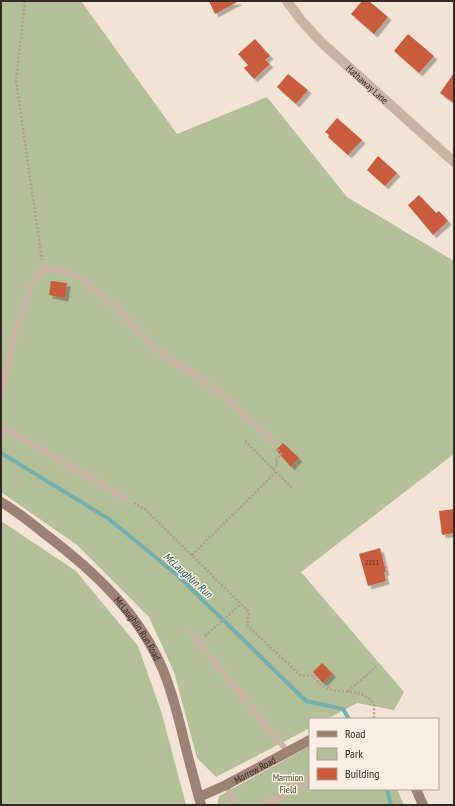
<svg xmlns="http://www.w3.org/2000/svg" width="455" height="806" font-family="'PT Sans Narrow',sans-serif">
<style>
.green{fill:#b3c097}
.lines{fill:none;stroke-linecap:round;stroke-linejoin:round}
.stream{stroke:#75aeaf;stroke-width:4}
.building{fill:#c95c3d;filter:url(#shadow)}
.path{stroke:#b59d8d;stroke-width:2.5;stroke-dasharray:2 2;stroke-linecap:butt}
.lane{stroke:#c9b3a3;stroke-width:5.5}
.street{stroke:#c9b3a3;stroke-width:10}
.secondary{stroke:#9c8274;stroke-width:10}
.labels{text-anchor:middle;stroke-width:3;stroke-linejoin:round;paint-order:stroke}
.number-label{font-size:8px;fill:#59362b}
.street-label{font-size:10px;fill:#342925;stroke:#f9eee3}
.park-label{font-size:10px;fill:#445228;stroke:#f9eee3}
.water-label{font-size:11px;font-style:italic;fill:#1a5356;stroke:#f9eee3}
</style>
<defs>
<filter id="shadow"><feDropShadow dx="3.5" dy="3.5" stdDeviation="0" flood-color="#0004"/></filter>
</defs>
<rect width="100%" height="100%" fill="#f1e4d7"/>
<!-- green -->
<path class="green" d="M1 1H81L177 134 267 97 347 197 454 261V454L301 572 404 692 394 710 357 703 327 719H310V728L216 777 197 758 174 672 149 617 77 545 1 492Z
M1 521 76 571 138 646 162 714 186 805H1Z
M310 746V789H397L404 805H217L219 796Z"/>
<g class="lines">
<!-- stream -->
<path class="stream" d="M1 453 109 519 177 575 306 701 343 709 349 719
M387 789 391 805"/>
</g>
<!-- building -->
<path class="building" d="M209 1H239L215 14Z
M362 1H369L388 17 374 34 351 14Z
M408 34 434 56 419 73 394 51Z
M255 39 270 56 265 60 270 64 254 79 244 68 248 65 238 54Z
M454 73V103L440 93Z
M288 74 308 90 296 104 277 87Z
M337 118 362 140 348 155 328 137 329 135 325 132Z
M378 156 397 173 385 186 367 170Z
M419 195 436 213 439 211 448 221 433 235 408 205Z
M51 281 67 283 65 298 49 295Z
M283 443 299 458 291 467 276 450Z
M454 509V533L442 535 439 511Z
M380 548 386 572H384L386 581 368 586 359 554Z
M322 663 333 674 323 683 313 672Z"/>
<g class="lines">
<!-- path -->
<path class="path" d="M25 1 16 81 42 260
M245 441 292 488
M273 469 278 464 275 461 281 454 277 449
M134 503 145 509 249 612 247 625 300 675 313 676C317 680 320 685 325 687 343 697 357 684 374 704V719
M192 555 276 472
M205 636 241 604
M348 691 376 667"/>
<!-- lane -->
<path class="lane" d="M1 397 12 344 31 285 43 268 64 271 82 279 116 307 151 345 227 398 274 443
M1 426 128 500
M1 437 5 428
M191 633 288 752
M226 785 235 805
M264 805 310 779"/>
<!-- street -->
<path class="street" id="s1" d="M287 1 300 19 321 42 454 162"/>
<!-- secondary -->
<g class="secondary">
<path id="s2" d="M1 502C17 511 31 523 45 534 94 571 139 613 163 670 171 689 176 709 181 728 187 754 194 779 201 805"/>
<path d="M416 789 423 805"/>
<path id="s3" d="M199 797 226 785 310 740"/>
</g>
</g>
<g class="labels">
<!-- number labels -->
<g class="number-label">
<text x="372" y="565">2211</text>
</g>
<!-- street labels -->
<g class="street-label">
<text dy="4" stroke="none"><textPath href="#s1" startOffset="116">Hathaway Lane</textPath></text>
<text dy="4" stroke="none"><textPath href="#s2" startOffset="188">McLaughlin Run Road</textPath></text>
<text dy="4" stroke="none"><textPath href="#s3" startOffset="62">Morrow Road</textPath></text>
</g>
<!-- park labels -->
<g class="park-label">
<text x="288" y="781">Marmion<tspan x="288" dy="12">Field</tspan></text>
</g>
<!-- water labels -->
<g class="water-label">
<text transform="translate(188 575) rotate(42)" y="4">McLaughlin Run</text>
</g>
</g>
<!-- border -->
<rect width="455" height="806" fill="none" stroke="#342925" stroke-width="4"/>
<!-- legend -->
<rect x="309" y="718" width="130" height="72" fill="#f9eee3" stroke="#aa9f97"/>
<rect x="317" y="731" width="20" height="6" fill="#9c8274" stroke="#aa9f97"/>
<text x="345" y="738" font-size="12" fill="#342925">Road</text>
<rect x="317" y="748" width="20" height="12" fill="#b3c097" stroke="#aa9f97"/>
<text x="345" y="758" font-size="12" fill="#342925">Park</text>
<rect x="317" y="768" width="20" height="12" fill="#c95c3d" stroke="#aa9f97"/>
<text x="345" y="778" font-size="12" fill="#342925">Building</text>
</svg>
